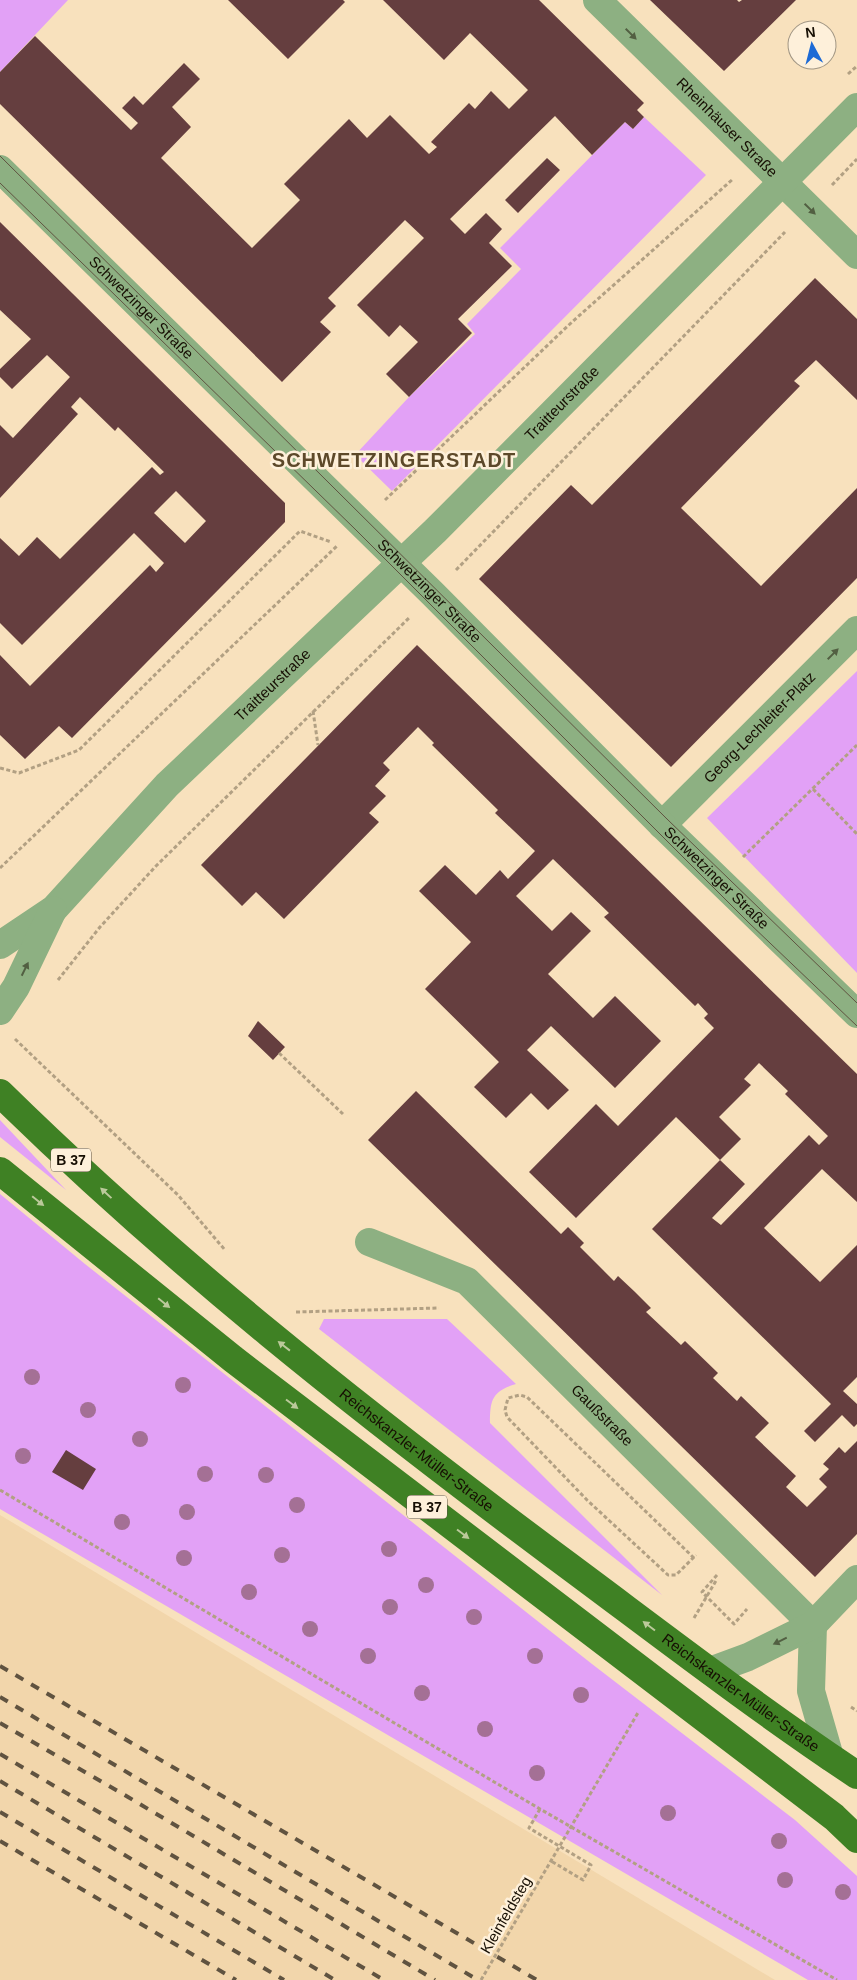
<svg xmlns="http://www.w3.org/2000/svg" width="857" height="1980" font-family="Arial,sans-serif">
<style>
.built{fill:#f2d6ab}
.green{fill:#e2a1f6}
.building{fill:#653e3f;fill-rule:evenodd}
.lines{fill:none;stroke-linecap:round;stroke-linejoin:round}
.path{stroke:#b2a083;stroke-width:3;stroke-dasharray:4 2.5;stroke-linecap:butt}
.minor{stroke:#8db082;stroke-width:28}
.tertiary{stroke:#8db082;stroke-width:28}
.primary{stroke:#3f8124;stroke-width:28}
.tram{stroke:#605340;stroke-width:1}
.rail{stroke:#605340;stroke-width:4;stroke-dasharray:9 9;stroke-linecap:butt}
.tree{fill:#a47095}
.oneway{fill:#525f42}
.oneway2{fill:#bbc99a}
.labels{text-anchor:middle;stroke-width:5;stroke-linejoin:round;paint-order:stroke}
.shield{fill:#fef0da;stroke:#5c5244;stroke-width:1}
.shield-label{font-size:14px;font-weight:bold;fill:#160e03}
.street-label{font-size:15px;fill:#160e03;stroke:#fef0da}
.district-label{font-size:20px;font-weight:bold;letter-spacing:1px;fill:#5d492a;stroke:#fef0da}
</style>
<rect width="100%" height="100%" fill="#f8e1bd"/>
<!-- built -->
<path class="built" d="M0 1515 775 1980H0Z"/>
<!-- green -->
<path class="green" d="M0 0H68L0 72Z
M644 117 706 175 392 491 355 455 409 397 475 334 467 324 521 269 500 248 625 122 633 129Z
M857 671V973L707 818Z
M0 1120 66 1190 0 1137Z
M0 1194 85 1264 592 1664 795 1820 857 1876V1980H808L0 1509Z
M324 1319H447L516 1384C492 1391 490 1400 490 1423L662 1595 319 1329Z"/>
<!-- building -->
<path class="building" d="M228 0H343L345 2 288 59Z
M383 0H539L644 103 637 110 644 117 633 129 625 122 592 155 555 116 450 219 465 234 486 213 502 229 489 243 512 266 458 319 472 333 409 397 386 374 418 342 400 325 389 337 357 305 424 238 405 220 328 298 336 306 320 322 331 332 282 382 0 104V72L35 36 131 130 138 123 122 108 134 96 143 105 184 63 200 79 172 107 191 127 161 158 252 248 300 200 284 184 349 119 367 138 390 115 429 154 437 147 431 142 469 103 475 109 491 91 509 109 528 90 470 33 444 60Z
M650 0H737L739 2 742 0H796L724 71Z
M547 158 560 170 518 213 505 200Z
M0 222 285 503V522L72 738 59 726 25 759 0 735V655L30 686 150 565 156 572 164 563 134 533 22 645 0 623V538L19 556 37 537 60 559 152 467 160 475 164 472 118 427 115 431 80 397 71 407 78 414 0 498V425L13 438 70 377 47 355 12 389 0 377V369L31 339 0 310ZM176 491 206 521 185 543 154 513Z
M815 278 857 319V400L816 360 794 381 800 386 681 508 761 586 857 488V578L671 767 479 579 571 485 592 505Z
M417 645 857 1074V1202L822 1169 764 1228 820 1282 857 1245V1377L843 1391 857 1404V1424L854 1427 842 1415 815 1442 804 1431 831 1404 652 1229 720 1160 745 1184 712 1218 721 1225 809 1135 819 1145 828 1136 785 1094 788 1091 759 1063 744 1079 751 1085 719 1117 741 1139 720 1160 676 1117 576 1218 529 1172 596 1104 618 1126 714 1028 704 1018 708 1014 698 1003 695 1006 604 917 609 913 553 859 516 896 552 931 571 912 591 931 548 974 593 1018 615 996 661 1041 615 1088 551 1026 527 1050 569 1090 548 1110 531 1093 506 1118 474 1087 499 1062 425 989 471 942 419 891 445 865 476 895 500 870 508 879 535 851 495 813 498 810 432 745 434 743 418 727 383 763 390 770 375 786 386 796 369 813 379 822 284 919 256 892 242 906 201 865Z
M258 1021 285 1047 273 1060 248 1036Z
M416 1091 561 1234 568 1227 584 1243 580 1247 614 1281 618 1276 635 1292 651 1308 646 1312 681 1345 685 1341 718 1373 713 1378 737 1401 741 1396 769 1423 755 1437 796 1476 786 1487 807 1507 827 1487 819 1479 829 1469 823 1464 839 1447 845 1453 857 1441V1534L815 1577 368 1140Z
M66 1450 96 1469 83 1490 52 1472Z"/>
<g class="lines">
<!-- path -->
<path class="path" d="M848 74 857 66
M832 185 857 159
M385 500 572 322 733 179
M456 570 785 232
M313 711 318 745
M0 768 19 773 79 750 300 531 331 542
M813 789 857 834
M743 857 857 745
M0 868 337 546
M58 980 100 927 156 866 410 617
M15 1039 178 1195 225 1250
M279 1053 343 1114
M296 1312 439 1308
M0 1490 540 1809 837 1980
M694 1558 527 1397 520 1395 508 1398 505 1410 507 1417 587 1500 668 1575H676L696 1555
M717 1575 702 1592 734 1624 747 1609
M694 1618 717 1579
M851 1707 857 1711
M540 1809 529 1828 591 1865 583 1880 551 1861
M481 1980 639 1711"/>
<!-- minor -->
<g class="minor">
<path id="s1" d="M597 0 857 255"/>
<path id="s2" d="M662 825 857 630"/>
<path id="s3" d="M0 945 54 909 167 785 435 531 857 107"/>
<path d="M0 1011 16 987 53 910"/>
<path id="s4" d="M369 1242 467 1281 813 1625"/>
<path d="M813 1625 811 1691 830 1757"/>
<path d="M710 1671 748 1657 813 1625 857 1579"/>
</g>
<!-- tertiary -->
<path class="tertiary" id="s5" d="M0 169 433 594 662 825 857 1014"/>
<!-- primary -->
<g class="primary">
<path id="s6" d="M0 1093C172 1262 361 1411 554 1555 654 1629 753 1706 857 1775"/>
<path d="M0 1171 233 1359 834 1817 857 1839"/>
</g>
<!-- tram -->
<path class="tram" d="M0 156 667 819 857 1003
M0 183 355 529 749 923 857 1026"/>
<!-- rail -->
<path class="rail" d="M0 1666 537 1980
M0 1697 478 1980
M0 1723 128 1797 435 1980
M0 1754 384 1980
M0 1781 335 1980
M0 1812 284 1980
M0 1841 236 1980"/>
</g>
<!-- trees -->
<g class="tree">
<circle cx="32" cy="1377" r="8"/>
<circle cx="183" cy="1385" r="8"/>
<circle cx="88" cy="1410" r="8"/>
<circle cx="140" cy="1439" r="8"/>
<circle cx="23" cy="1456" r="8"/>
<circle cx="205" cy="1474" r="8"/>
<circle cx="266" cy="1475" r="8"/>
<circle cx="297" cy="1505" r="8"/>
<circle cx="187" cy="1512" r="8"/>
<circle cx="122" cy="1522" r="8"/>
<circle cx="389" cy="1549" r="8"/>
<circle cx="282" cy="1555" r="8"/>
<circle cx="184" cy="1558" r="8"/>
<circle cx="426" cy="1585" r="8"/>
<circle cx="249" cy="1592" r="8"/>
<circle cx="390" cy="1607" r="8"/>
<circle cx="474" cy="1617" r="8"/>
<circle cx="310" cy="1629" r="8"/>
<circle cx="368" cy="1656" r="8"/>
<circle cx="535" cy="1656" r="8"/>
<circle cx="422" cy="1693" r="8"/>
<circle cx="581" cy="1695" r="8"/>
<circle cx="485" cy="1729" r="8"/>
<circle cx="537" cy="1773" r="8"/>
<circle cx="668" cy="1813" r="8"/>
<circle cx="779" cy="1841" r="8"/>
<circle cx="785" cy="1880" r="8"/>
<circle cx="843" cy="1892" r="8"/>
</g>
<!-- one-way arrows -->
<defs><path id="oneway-solid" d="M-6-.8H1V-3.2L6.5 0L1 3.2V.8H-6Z" transform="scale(1.25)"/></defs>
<g class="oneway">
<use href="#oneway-solid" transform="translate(631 34) rotate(45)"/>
<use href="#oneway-solid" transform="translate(810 209) rotate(44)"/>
<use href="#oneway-solid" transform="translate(833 654) rotate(-45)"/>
<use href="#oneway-solid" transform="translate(25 969) rotate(-64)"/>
<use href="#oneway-solid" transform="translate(780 1641) rotate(154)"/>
</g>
<g class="oneway2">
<use href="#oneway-solid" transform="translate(106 1193) rotate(-137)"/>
<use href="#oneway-solid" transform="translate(38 1201) rotate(39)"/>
<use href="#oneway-solid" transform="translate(164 1303) rotate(39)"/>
<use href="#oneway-solid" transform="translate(284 1346) rotate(-142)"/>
<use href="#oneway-solid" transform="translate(292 1404) rotate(37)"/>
<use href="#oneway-solid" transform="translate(463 1534) rotate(37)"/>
<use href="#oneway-solid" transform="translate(649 1626) rotate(-143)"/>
</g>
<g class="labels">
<!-- shield labels -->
<g class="shield">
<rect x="51" y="1148.5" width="40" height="23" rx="4"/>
<rect x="407" y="1495.5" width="40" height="23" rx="4"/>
</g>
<g class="shield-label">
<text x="71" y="1165">B 37</text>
<text x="427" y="1512">B 37</text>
</g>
<!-- street labels -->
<g class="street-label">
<text dy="5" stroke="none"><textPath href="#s1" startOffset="182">Rheinhäuser Straße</textPath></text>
<text dy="5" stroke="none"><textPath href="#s5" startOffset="198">Schwetzinger Straße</textPath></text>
<text dy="5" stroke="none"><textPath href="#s3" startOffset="782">Traitteurstraße</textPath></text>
<text dy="5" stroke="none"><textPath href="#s5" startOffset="602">Schwetzinger Straße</textPath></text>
<text dy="5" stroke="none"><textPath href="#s3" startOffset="378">Traitteurstraße</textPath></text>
<text dy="5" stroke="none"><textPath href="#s2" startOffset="138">Georg-Lechleiter-Platz</textPath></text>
<text dy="5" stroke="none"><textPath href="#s5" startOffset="1008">Schwetzinger Straße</textPath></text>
<text dy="5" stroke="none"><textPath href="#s4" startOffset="296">Gaußstraße</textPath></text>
<text dy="5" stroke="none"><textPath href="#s6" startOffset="549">Reichskanzler-Müller-Straße</textPath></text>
<text dy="5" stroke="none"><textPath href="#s6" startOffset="954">Reichskanzler-Müller-Straße</textPath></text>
<text transform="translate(506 1915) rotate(-60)" y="5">Kleinfeldsteg</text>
</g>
<!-- district labels -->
<g class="district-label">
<text x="394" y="467">SCHWETZINGERSTADT</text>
</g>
</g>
<!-- north arrow -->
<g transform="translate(812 45) rotate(353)"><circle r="24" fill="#fef0da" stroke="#a19684"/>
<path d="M0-4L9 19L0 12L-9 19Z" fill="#1d6ad5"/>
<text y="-8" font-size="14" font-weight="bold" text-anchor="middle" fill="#160e03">N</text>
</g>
</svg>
